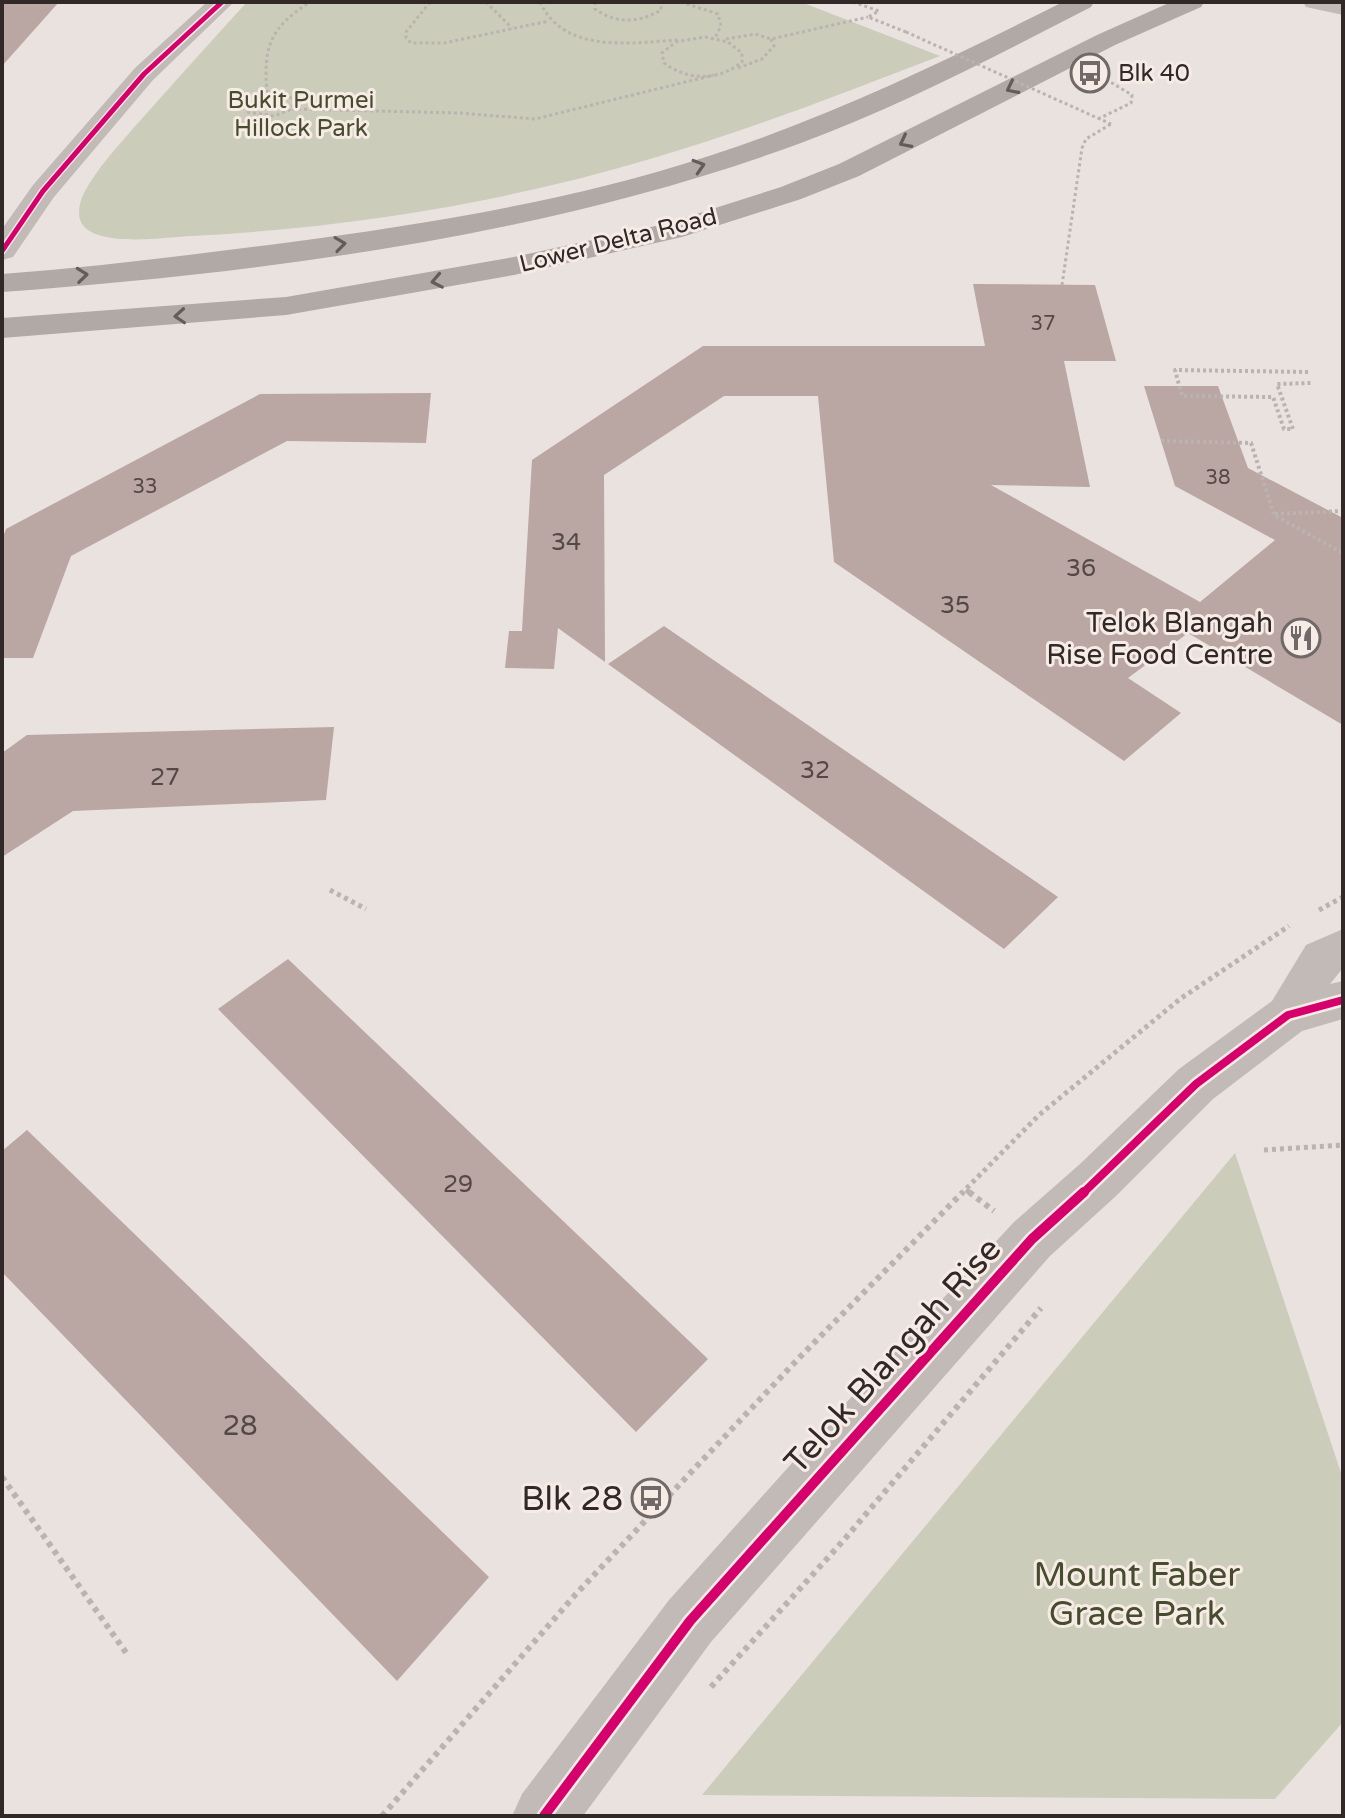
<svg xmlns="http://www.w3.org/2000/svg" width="1345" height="1818" font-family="'Varela Round',sans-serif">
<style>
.green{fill:#ccccba}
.building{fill:#baa6a2}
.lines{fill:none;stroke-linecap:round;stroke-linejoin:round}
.path-far3{stroke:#bab3b0;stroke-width:3;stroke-dasharray:3 3;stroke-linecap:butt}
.path-far2{stroke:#bab3b0;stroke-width:4;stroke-dasharray:3 3;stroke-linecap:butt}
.path-far1{stroke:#bab3b0;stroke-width:5;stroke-dasharray:4 4;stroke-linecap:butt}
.path{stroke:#bab3b0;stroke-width:6;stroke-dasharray:5 5;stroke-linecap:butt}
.minor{fill:#c1bab7;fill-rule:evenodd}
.major{fill:#b0a9a6;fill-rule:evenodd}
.path-bridge{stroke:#bab3b0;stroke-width:3;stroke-dasharray:3 3;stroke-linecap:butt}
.cycleway-far2-casing{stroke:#f6ece5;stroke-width:8}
.cycleway-far1-casing{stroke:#f6ece5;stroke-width:13}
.cycleway-casing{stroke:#f6ece5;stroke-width:15}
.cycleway-far2{stroke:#d6006c;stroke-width:5}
.cycleway-far1{stroke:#d6006c;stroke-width:8}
.cycleway{stroke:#d6006c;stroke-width:10}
.oneway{stroke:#645c5a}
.labels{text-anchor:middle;stroke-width:6;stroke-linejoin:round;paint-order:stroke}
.far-number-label{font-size:20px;fill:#534846}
.far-poi-label{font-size:24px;fill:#312827;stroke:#f6ece5;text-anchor:start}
.far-park-label{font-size:24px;fill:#464c2e;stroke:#f6ece5}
.far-street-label{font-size:24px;fill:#312827;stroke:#f6ece5}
.number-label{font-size:24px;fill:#534846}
.poi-label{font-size:28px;fill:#312827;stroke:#f6ece5;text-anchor:end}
.near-number-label{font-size:28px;fill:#534846}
.near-street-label{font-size:34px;fill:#312827;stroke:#f6ece5}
.near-poi-label{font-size:34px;fill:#312827;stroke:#f6ece5;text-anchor:end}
.near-park-label{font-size:34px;fill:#464c2e;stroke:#f6ece5}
</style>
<rect width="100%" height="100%" fill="#e9e2de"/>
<!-- green -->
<path class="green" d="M247 2H801L940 56C844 93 749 130 650 159 503 203 345 228 192 236 167 237 98 248 82 224 77 216 79 204 83 195 96 169 119 145 138 123 174 83 210 42 247 2Z
M1235 1153 1343 1479V1722L1275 1799 702 1795Z"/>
<!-- building -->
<path class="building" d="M2 2H59L2 66Z
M973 284 1095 285 1116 361H1064L1090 487 991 485 1200 602 1275 540 1175 486 1144 386H1218L1248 468 1343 518V725L1188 633 1128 678 1181 713 1124 761 834 562 818 396H724L604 475 605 662 558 628 554 669 505 668 509 631H522L532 460 703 346H985Z
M431 393 426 443 287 441 71 556 33 658H2V540L6 529 260 394Z
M664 626 1058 897 1004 949 608 664Z
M334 727 326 800 73 811 2 857V753L27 735Z
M288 959 708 1359 636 1432 218 1009Z
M27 1130 489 1577 397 1681 2 1272V1151Z"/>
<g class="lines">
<!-- path-far3 -->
<path class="path-far3" d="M430 2 406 32V38L411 43H444L549 21
M486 2 512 28
M540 2C564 54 630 43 678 40
M595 2V9C616 24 640 23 661 10V2
M681 2 718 14 721 26 715 38
M853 2 879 11 868 17 906 32
M705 37 728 42 742 53V62C719 81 688 81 664 63L662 53 676 42Z
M726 39 755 34 771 39 868 17
M738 68 762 59 774 46 771 39
M272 92 295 99 292 109 274 116 248 112 247 102Z
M267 93C263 46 270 28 310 2
M292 109 459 113 535 119 714 75
M1098 119 1131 103 1132 95 1102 77
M1062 285 1082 148 1086 139 1111 124"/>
<!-- path-far2 -->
<path class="path-far2" d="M1308 372 1175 370 1182 396 1273 397 1284 429H1293L1277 384 1311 383
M1161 441 1251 443 1274 515 1343 553
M1275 514 1343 511"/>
<!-- path-far1 -->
<path class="path-far1" d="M330 890 366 909
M1319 910 1343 897
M1264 1150 1343 1145
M966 1190 972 1194
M961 1194 1039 1115 1180 999 1289 926"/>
<!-- path -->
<path class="path" d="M969 1192 994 1211
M2 1477 127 1654
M711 1687 843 1541 1041 1308
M382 1816 576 1594 798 1359 963 1192"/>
<!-- minor -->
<path class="minor" d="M207 2H234L153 80 54 197 13 257 2 260V229L33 185 135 68Z
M1303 2H1343V15L1306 7Z
M1343 929V968L1330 984 1343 981V1019L1302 1031 1213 1099 1116 1196 1050 1256 711 1642 583 1816H512L522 1794 669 1600 846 1403 1014 1222 1080 1164 1179 1069 1272 1001 1306 945Z"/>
<!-- major -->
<path class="major" d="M1063 2H1094L1091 7C996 56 901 106 801 143 549 236 269 272 2 292V274C96 267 190 255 284 243 427 224 571 201 709 156 832 116 947 60 1063 2Z
M1171 2H1204L1201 7 1115 45 859 176 801 199 682 237 514 275 286 315 2 338V318L286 297 514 257 665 224 781 187 839 164 1097 35Z"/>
<!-- path-bridge -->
<path class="path-bridge" d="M906 32 1111 124"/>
<defs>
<path id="cycleway-far2" d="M2 251 43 191 144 74 222 2"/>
<path id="cycleway-far1" d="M1082 1194 1196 1084 1288 1015 1343 1000"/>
<path id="cycleway" d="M544 1816 690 1621 1032 1239 1084 1192"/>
</defs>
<!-- cycleway-far2 casing -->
<use href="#cycleway-far2" class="cycleway-far2-casing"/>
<!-- cycleway-far1 casing -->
<use href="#cycleway-far1" class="cycleway-far1-casing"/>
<!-- cycleway casing -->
<use href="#cycleway" class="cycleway-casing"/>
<!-- cycleway-far2 -->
<use href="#cycleway-far2" class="cycleway-far2"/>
<!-- cycleway-far1 -->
<use href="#cycleway-far1" class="cycleway-far1"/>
<!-- cycleway -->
<use href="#cycleway" class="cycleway"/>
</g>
<!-- one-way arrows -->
<defs><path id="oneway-chevron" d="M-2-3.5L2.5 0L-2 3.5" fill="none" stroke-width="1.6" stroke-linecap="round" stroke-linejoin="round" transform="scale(2)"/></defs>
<g class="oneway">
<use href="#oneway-chevron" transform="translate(1012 88) rotate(153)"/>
<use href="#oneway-chevron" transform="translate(905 142) rotate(153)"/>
<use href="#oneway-chevron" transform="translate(699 166) rotate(-17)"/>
<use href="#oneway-chevron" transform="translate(340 244) rotate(-8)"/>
<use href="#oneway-chevron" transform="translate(82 275) rotate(-6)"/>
<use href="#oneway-chevron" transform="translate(437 281) rotate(169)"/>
<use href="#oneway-chevron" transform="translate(180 316) rotate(176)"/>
</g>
<!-- icons -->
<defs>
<symbol id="bus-ring" viewBox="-11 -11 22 22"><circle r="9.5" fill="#f6ece5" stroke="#716967" stroke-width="1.5"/><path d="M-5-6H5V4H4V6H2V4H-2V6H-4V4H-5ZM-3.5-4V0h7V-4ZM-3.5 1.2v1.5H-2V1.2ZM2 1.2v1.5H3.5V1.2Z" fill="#716967"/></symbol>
<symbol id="restaurant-ring" viewBox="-11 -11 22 22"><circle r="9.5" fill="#f6ece5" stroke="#716967" stroke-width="1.5"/><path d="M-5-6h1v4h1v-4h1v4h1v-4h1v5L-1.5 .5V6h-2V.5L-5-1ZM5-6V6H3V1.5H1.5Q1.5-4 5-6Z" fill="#716967"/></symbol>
</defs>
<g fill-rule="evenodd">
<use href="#bus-ring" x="1068" y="51" width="44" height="44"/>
<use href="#restaurant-ring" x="1279" y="616" width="44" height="44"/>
<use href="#bus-ring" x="629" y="1476" width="44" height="44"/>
</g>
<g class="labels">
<!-- far-number labels -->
<g class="far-number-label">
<text x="1043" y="330">37</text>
<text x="1218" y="484">38</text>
<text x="145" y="493">33</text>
</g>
<!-- far-poi labels -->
<g class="far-poi-label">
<text x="1118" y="81">Blk 40</text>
</g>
<!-- far-park labels -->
<g class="far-park-label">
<text x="301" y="108">Bukit Purmei<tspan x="301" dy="28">Hillock Park</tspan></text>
</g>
<!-- far-street labels -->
<g class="far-street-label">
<text transform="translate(618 240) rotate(-14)" y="8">Lower Delta Road</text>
</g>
<!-- number labels -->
<g class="number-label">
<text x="566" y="550">34</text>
<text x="1081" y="576">36</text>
<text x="955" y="613">35</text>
<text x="815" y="778">32</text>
<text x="165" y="785">27</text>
<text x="458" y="1192">29</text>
</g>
<!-- poi labels -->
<g class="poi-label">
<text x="1273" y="632">Telok Blangah<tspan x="1273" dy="32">Rise Food Centre</tspan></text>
</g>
<!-- near-number labels -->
<g class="near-number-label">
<text x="240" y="1435">28</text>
</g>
<!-- near-street labels -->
<g class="near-street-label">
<text transform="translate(892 1355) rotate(-48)" y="12">Telok Blangah Rise</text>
</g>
<!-- near-poi labels -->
<g class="near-poi-label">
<text x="623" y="1510">Blk 28</text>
</g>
<!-- near-park labels -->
<g class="near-park-label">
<text x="1137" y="1586">Mount Faber<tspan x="1137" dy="39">Grace Park</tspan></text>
</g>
</g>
<!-- border -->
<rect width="1345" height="1818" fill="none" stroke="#312827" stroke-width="8"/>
</svg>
